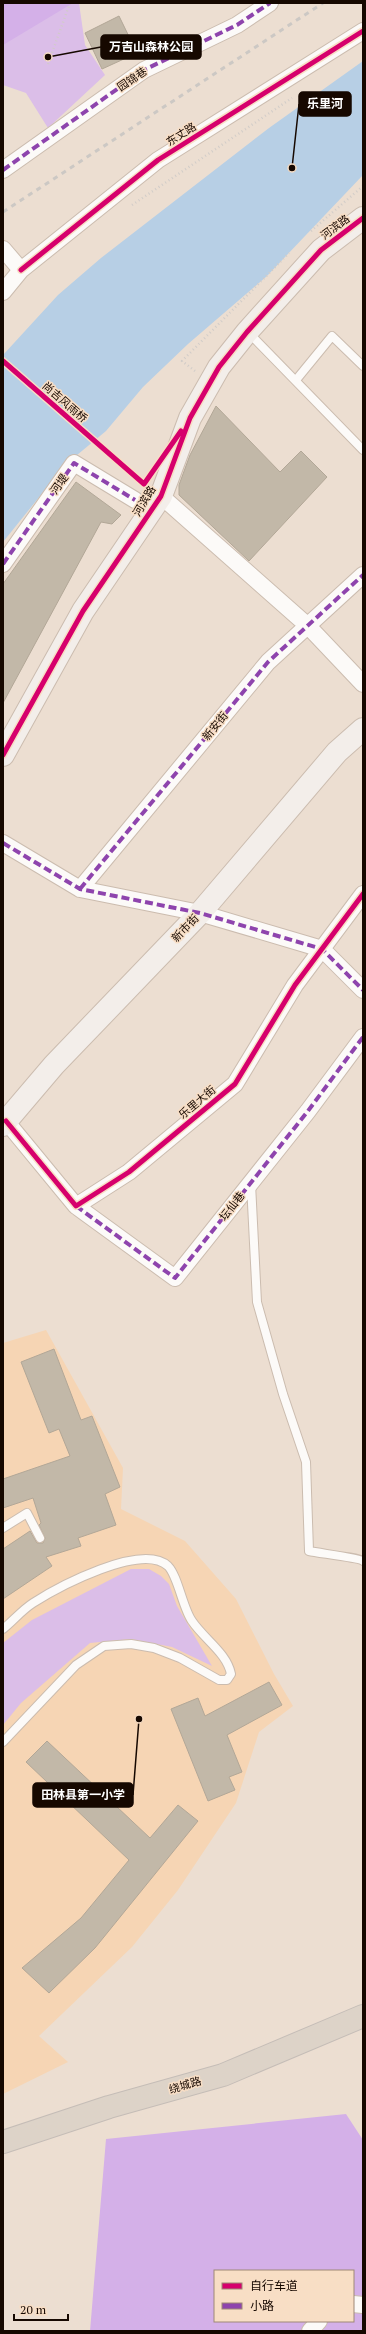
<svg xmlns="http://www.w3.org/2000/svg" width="366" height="2334" font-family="'PT Serif','Noto Sans SC',serif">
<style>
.built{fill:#f6d5b4}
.green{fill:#dbbee8}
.forest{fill:#d4b0e8;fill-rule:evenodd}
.water{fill:#b7cfe5}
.building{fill:#c2b8a8;stroke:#b2a797}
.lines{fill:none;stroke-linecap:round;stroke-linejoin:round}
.lane-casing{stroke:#cbbcaf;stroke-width:10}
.street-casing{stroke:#cbbcaf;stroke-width:18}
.secondary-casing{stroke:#cbbcaf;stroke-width:24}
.highway-casing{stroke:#c5bdb7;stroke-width:24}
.path{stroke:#d1ccc8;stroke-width:2.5;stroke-dasharray:1 3;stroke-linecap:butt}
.lane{stroke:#fcfaf8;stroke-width:8}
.street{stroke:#fcfaf8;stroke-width:16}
.secondary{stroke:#f3eeea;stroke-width:22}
.highway{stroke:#ddd3c8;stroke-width:22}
.rail{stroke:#ccc8c4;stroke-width:3;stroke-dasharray:5 5;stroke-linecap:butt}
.quiet{stroke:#8e44ad;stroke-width:4;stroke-dasharray:8 4;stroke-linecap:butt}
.cycleway-casing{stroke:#f8dec5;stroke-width:8}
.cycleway{stroke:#d6006c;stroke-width:5}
.labels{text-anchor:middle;stroke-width:3;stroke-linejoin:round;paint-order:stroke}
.street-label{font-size:11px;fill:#160800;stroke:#f8dec5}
.leader{fill:none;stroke:#160800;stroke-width:1.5}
.callout-dot{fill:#160800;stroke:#f8dec5;stroke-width:1.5}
.callout{fill:#160800;stroke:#160800;stroke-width:1.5}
.callout-label{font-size:12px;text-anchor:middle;font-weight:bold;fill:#fff}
</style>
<rect width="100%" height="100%" fill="#ecded1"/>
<!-- built -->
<path class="built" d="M46 1330 123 1468 121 1509 185 1541 236 1599 274 1674 293 1706 259 1732 236 1803 178 1890 132 1947 39 2036 68 2062 3 2094V1343Z"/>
<!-- green -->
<path class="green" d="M3 3H79L85 45 105 75 48 128 26 93 3 85Z
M131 1569H149L161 1576 169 1584 177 1606 212 1666 172 1647 131 1639 90 1643 21 1703 3 1725V1643L32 1620Z"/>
<!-- forest -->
<path class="forest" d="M3 3H73L3 45Z
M346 2114 363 2140V2331H90L106 2139ZM215 2271H353V2321H215Z"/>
<!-- water -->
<path class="water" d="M363 61V175L267 276 188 344 143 387 106 431 65 465 3 542V355L58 295 101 258 269 128Z"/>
<!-- building -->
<path class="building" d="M119 16 137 53 102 69 85 33Z
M216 406 280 472 301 451 327 477 249 561 179 495V485L190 455Z
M76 482 121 515 112 524 101 522 3 703V584Z
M54 1349 81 1420 92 1416 120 1487 105 1494 116 1525 78 1538 81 1546 46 1557 52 1566 3 1599V1549L30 1531 37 1543H43L45 1538 39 1525 41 1523 33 1498 3 1508V1479L70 1456 59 1429 49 1433 21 1362Z
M269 1682 282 1705 227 1735 242 1772 229 1777 235 1790 208 1801 171 1709 198 1698 205 1716Z
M47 1741 150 1838 178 1805 198 1821 95 1948 49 1993 22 1968 81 1918 129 1860 26 1762Z"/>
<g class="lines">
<defs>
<path id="lane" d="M248 332 363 450
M296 380 332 336 363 366
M251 1184 257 1302 283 1394 306 1462 309 1551C318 1553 360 1558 363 1561
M3 1528 27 1513 40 1538
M3 1629C13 1621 22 1610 33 1603 58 1587 142 1542 168 1566 178 1576 183 1609 192 1621 204 1639 227 1653 231 1674L227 1680H219L180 1658 154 1648 131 1644 104 1646 76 1665 3 1742"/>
<path id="street" d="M3 170 144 70 237 25 270 3
M3 249 21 270
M3 292 21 270 158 160 363 31
M161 496 308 626 363 684
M3 564 74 463 135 500
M3 843 80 889 200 913 322 949 363 990
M80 889 268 662 363 575
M6 1121 76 1206 129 1172 235 1084 295 985 363 894
M76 1206 175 1278 308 1111 363 1037
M353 2304 363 2305
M310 2331 319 2321"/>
<path id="secondary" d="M3 755 83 611 161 496 190 418 219 367 247 332 321 250 363 218
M3 1125 54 1065 200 913 337 752 363 729"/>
<path id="highway" d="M3 2142 109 2107 223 2075 363 2016"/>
</defs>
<!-- lane casing -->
<use href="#lane" class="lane-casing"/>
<!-- street casing -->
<use href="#street" class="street-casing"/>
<!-- secondary casing -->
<use href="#secondary" class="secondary-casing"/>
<!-- highway casing -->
<use href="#highway" class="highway-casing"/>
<!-- path -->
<path class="path" d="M48 64 70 3
M132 205 292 98
M311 231 363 186
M195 371 182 361 289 253"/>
<!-- lane -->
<use href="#lane" class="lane"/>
<!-- street -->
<use href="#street" class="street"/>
<!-- secondary -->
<use href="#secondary" class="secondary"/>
<!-- highway -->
<use href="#highway" class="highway"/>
<!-- rail -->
<path class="rail" d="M3 212 323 3"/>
<!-- quiet -->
<path class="quiet" d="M3 170 144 70 237 25 270 3
M3 564 74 463 135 500
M3 843 80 889 200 913 322 949 363 990
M80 889 268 662 363 575
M76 1206 175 1278 308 1111 363 1037"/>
<defs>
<path id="cycleway" d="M21 270 158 160 363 31
M3 361 144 484 181 431
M3 755 83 611 161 496 190 418 219 367 247 332 321 250 363 218
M6 1121 76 1206 129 1172 235 1084 295 985 363 894"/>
</defs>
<!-- cycleway casing -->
<use href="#cycleway" class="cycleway-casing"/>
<!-- cycleway -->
<use href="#cycleway" class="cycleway"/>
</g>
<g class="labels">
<!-- street labels -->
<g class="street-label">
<text transform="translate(132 79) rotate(-34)" y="4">园锦巷</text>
<text transform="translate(181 134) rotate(-32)" y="4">东丈路</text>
<text transform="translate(335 227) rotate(-37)" y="4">河滨路</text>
<text transform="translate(65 402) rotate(41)" y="4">尚吉风雨桥</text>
<text transform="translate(59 484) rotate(-55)" y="4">河堤</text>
<text transform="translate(144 501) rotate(-59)" y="4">河滨路</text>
<text transform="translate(215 726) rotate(-51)" y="4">新安街</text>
<text transform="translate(185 928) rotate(-46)" y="4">新市街</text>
<text transform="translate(197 1102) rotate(-40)" y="4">乐里大街</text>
<text transform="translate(232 1206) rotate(-52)" y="4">坛仙巷</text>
<text transform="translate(185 2085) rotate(-16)" y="4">绕城路</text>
</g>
</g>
<!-- callouts -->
<path class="leader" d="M48 57L101 47M292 168L299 104M139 1719L133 1795"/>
<g class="callout-dot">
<circle cx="48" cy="57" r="4"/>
<circle cx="292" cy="168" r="4"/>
<circle cx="139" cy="1719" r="4"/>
</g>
<g class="callout">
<rect x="101" y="35" width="100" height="24" rx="4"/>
<rect x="299" y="92" width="52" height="24" rx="4"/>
<rect x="33" y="1783" width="100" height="24" rx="4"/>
</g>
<g class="callout-label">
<text x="151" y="51">万吉山森林公园</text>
<text x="325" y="108">乐里河</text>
<text x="83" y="1799">田林县第一小学</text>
</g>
<!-- border -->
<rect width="366" height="2334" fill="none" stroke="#160800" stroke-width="8"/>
<!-- legend -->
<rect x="214" y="2270" width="140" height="52" fill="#f8dec5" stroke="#9e8876"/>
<rect x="222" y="2283" width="20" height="6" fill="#d6006c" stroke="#9e8876"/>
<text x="250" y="2290" font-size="12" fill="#160800">自行车道</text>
<rect x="222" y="2303" width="20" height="6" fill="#8e44ad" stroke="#9e8876"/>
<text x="250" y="2310" font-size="12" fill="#160800">小路</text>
<!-- scale -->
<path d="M14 2314v6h54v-6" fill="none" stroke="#160800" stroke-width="2"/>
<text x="20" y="2314" font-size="12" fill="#160800" stroke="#f8dec5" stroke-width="3" paint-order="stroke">20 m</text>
</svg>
